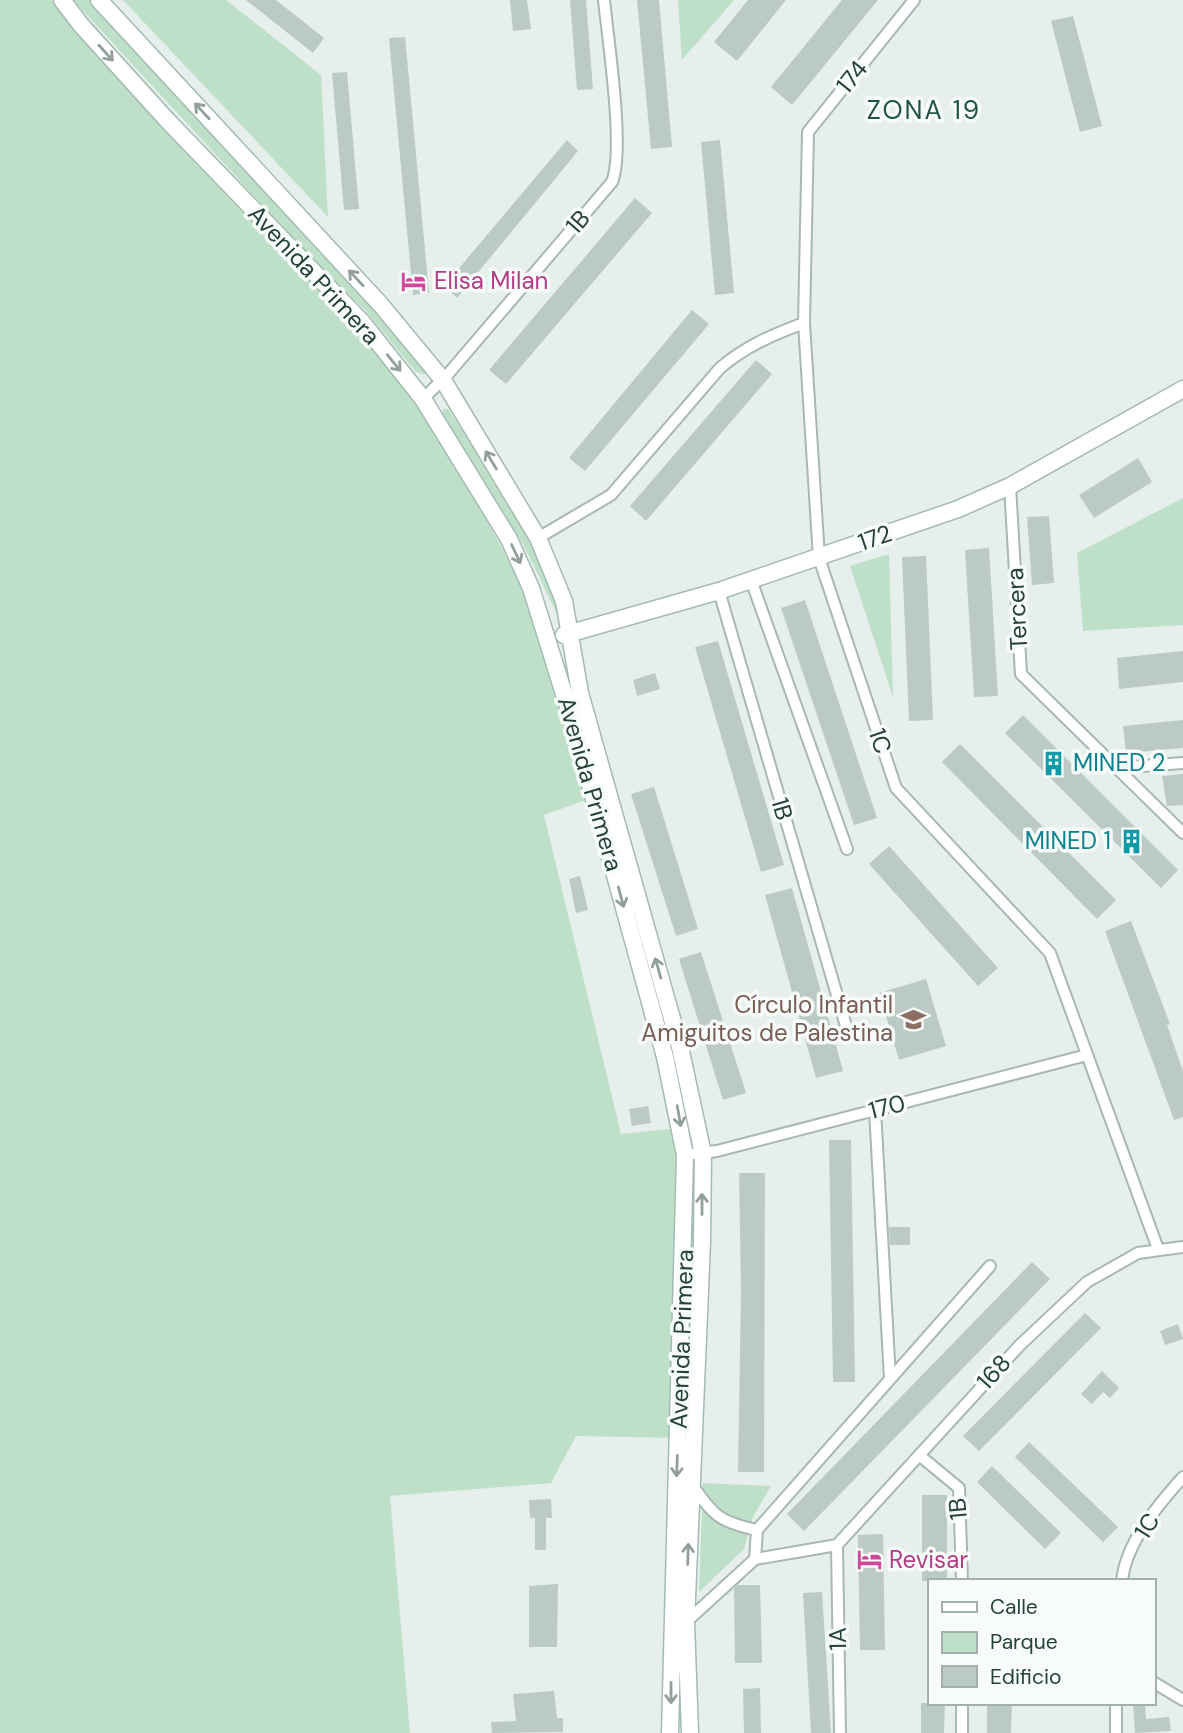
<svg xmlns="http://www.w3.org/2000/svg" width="1183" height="1733" font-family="'DM Sans',sans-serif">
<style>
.green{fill:#bfe0c8}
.building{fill:#bbcac4}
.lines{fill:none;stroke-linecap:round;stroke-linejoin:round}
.street-casing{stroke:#a8b8b2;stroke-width:14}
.secondary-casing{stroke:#a4bbb3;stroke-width:19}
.street{stroke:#fff;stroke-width:10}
.secondary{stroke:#fff;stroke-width:16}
.oneway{stroke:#92a09c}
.labels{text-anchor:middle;stroke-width:7;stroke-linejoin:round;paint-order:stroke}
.street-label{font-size:24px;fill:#24423a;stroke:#f7fbf9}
.hotel-label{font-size:24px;fill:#b23c85;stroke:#f7fbf9;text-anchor:start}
.culture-label{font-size:24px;fill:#0d838f;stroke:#f7fbf9;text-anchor:start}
.education-label{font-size:24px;fill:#785e54;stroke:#f7fbf9;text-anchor:end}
.neighbourhood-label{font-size:26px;letter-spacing:2px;fill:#1f5548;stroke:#f7fbf9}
</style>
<rect width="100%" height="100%" fill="#e6efeb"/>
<!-- green -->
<path class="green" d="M0 0H58L390 357 461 473 535 609 597 796 544 815 621 1134 669 1129 684 1161 675 1438 576 1436 551 1483 390 1496 410 1733H0Z
M73 0H89L353 283 426 373 424 375 415 371 366 311 313 260Z
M123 0H226L321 75 328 217Z
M678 0H734L682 60Z
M444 409H448C475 451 558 568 557 614L524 546 442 413Z
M1183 498V625L1083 631 1077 553Z
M889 554 893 697 850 566Z
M703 1483 771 1486 753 1517 744 1549 699 1592Z"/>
<!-- building -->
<path class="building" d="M246 0H276L324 38 313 53Z
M510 0H527L531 29 513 31Z
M570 0H586L593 89 577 90Z
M637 0H659L672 147 651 149Z
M748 0H786L737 61 714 42Z
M842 0H878L792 105 771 87Z
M1073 16 1102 126 1080 132 1051 21Z
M405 37 429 293 413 295 389 38Z
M347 72 359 209 344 210 332 73Z
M567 140 578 151 457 298 444 286Z
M720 140 734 293 715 295 701 142Z
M635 198 652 213 506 384 489 370Z
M692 310 709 324 585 471 569 458Z
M756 360 772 374 646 521 630 506Z
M1138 458 1152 482 1094 518 1079 495Z
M1049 516 1054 583 1032 585 1027 517Z
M989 548 998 696 974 697 965 550Z
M926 556 933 720 909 721 902 557Z
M805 600 877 818 854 825 781 608Z
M718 641 784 865 761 872 695 647Z
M1183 651V682L1119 689 1117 658Z
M655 673 660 689 637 696 633 680Z
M1023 715 1178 870 1161 888 1005 733Z
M1183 720V748L1126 753 1123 726Z
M960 744 1116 900 1097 919 942 762Z
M1183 774V805L1167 806 1162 776Z
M654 787 698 929 676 936 631 794Z
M889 846 998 968 978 986 869 864Z
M580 876 588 910 576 913 569 879Z
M792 888 843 1071 816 1078 765 895Z
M1131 921 1170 1024 1167 1025 1183 1071V1117L1174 1120 1105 931Z
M701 952 746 1093 723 1100 679 959Z
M926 979 946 1046 899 1060 879 993Z
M648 1106 651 1123 632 1126 629 1109Z
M829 1140H851L855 1382H833Z
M739 1173H765L764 1472H738L741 1291Z
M889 1227H910V1245H890Z
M1032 1262 1050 1279 804 1531 787 1514Z
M1085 1313 1101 1328 979 1451 963 1436Z
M1178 1324 1183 1339 1165 1345 1160 1331Z
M1102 1371 1119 1388 1110 1398 1103 1392 1092 1404 1081 1394Z
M1029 1442 1118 1527 1103 1542 1015 1457Z
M992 1466 1061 1533 1045 1549 977 1482Z
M922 1495H947V1581H922Z
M551 1499 552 1518H546V1550H535V1518H530L529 1500Z
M883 1534 885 1650H860L858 1535Z
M558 1584 557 1647H529V1586Z
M738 1585H760L762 1663H735L734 1588Z
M822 1592 831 1733H811L803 1593Z
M760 1688 761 1733H744L743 1689Z
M554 1691 557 1718H563V1732L492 1733 491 1722 516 1721 513 1694Z
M921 1703H945L944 1733H921Z
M987 1703H1012L1011 1733H987Z
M1133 1703H1145L1146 1719 1169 1717 1171 1731 1135 1733Z"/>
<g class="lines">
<defs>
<path id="street" d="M914 0 808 132 804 323 819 558 896 788 1050 953 1158 1249
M423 399 449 373 612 182C625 150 608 40 604 0
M1010 486 1021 674 1183 833
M538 538 611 495 720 368C746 346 772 335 804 323
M751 580 847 849
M719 591 846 1026
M1117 768 1183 763
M875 1110 890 1379
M685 1155 717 1151 1087 1055
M919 1455 959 1488 962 1581
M692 1484C713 1516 720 1522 757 1530
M837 1545 1020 1345 1087 1282 1138 1253 1183 1247
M837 1545 840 1733
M755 1559 757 1530 990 1266
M1122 1581C1126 1542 1158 1505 1183 1477
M686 1622 755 1559 837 1545
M1153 1682 1183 1700
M962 1733V1703
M1116 1733V1703"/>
<path id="secondary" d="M62 0 81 25 167 120 362 322 423 399 509 539 531 588 574 726 665 1057 685 1155 670 1733
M99 0 381 305 443 380 538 538 564 601 580 693 680 1047 703 1154 702 1242 686 1622 690 1733
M564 635 719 591 958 509 1010 486 1183 389"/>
</defs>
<!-- street casing -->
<use href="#street" class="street-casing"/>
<!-- secondary casing -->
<use href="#secondary" class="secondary-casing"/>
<!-- street -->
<use href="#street" class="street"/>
<!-- secondary -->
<use href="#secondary" class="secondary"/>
</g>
<!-- one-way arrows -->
<defs><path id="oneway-shaft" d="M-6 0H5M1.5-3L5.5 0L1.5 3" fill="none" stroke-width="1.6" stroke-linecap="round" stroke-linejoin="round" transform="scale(1.75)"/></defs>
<g class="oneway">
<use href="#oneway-shaft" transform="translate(106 53) rotate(48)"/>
<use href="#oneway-shaft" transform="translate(202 111) rotate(-133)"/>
<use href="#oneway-shaft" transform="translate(356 278) rotate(-133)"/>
<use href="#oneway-shaft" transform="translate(394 363) rotate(51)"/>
<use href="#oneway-shaft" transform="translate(491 460) rotate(-121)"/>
<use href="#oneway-shaft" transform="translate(516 554) rotate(65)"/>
<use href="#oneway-shaft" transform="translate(621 897) rotate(75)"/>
<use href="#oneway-shaft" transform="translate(658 968) rotate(-106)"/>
<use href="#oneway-shaft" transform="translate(679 1116) rotate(80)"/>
<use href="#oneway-shaft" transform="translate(702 1204) rotate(-90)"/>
<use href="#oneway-shaft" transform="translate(677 1466) rotate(92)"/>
<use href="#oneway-shaft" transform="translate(688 1554) rotate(-88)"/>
<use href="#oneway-shaft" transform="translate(671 1693) rotate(90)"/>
</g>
<!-- icons -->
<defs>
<symbol id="hotel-bare" viewBox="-9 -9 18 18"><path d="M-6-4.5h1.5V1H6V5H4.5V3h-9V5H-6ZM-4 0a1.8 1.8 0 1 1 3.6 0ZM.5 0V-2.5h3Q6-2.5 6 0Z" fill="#d1479c" stroke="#f7fbf9" stroke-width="2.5" paint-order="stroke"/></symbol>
<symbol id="building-bare" viewBox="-9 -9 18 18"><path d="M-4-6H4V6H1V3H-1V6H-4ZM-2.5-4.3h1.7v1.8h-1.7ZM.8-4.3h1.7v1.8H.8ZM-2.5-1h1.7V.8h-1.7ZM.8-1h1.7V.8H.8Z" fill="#0f9aa8" stroke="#f7fbf9" stroke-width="2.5" paint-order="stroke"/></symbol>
<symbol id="school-bare" viewBox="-9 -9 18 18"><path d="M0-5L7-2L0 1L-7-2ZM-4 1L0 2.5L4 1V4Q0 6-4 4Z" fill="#8d6e63" stroke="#f7fbf9" stroke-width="2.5" paint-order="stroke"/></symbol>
</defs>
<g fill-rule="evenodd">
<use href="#hotel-bare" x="396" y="264" width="35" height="35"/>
<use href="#building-bare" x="1036" y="746" width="35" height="35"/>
<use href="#building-bare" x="1114" y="824" width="35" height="35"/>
<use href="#school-bare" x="896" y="1002" width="35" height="35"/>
<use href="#hotel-bare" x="852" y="1542" width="35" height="35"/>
</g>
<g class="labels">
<!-- street labels -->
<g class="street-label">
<text transform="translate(852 77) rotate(-51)" y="8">174</text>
<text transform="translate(578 222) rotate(-49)" y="8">1B</text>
<text transform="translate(314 275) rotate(47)" y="8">Avenida Primera</text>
<text transform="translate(875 538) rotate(-19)" y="8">172</text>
<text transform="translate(1017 609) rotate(-93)" y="8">Tercera</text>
<text transform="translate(880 741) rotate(71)" y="8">1C</text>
<text transform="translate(590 784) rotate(74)" y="8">Avenida Primera</text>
<text transform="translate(782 809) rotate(74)" y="8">1B</text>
<text transform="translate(887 1107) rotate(-14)" y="8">170</text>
<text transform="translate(682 1339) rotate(-88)" y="8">Avenida Primera</text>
<text transform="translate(994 1372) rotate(-48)" y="8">168</text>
<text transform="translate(958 1509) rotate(-95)" y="8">1B</text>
<text transform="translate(1147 1526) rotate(-58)" y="8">1C</text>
<text transform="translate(838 1639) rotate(-91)" y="8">1A</text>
</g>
<!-- hotel labels -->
<g class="hotel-label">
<text x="434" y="289">Elisa Milan</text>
<text x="889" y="1568">Revisar</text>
</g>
<!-- culture labels -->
<g class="culture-label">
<text x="1073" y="771">MINED 2</text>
<text x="1111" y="849" text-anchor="end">MINED 1</text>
</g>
<!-- education labels -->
<g class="education-label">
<text x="893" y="1013">Círculo Infantil<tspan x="893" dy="28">Amiguitos de Palestina</tspan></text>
</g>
<!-- neighbourhood labels -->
<g class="neighbourhood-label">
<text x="924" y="119">ZONA 19</text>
</g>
</g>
<!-- legend -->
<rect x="928" y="1579" width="228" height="126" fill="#f7fbf9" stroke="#a3b1ad" stroke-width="2"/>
<rect x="942" y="1602" width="35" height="10" fill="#ffffff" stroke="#a3b1ad" stroke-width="2"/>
<text x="990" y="1614" font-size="21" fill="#24423a">Calle</text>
<rect x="942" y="1632" width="35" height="21" fill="#bfe0c8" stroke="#a3b1ad" stroke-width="2"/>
<text x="990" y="1649" font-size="21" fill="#24423a">Parque</text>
<rect x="942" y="1666" width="35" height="21" fill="#bbcac4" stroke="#a3b1ad" stroke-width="2"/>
<text x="990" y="1684" font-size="21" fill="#24423a">Edificio</text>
</svg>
